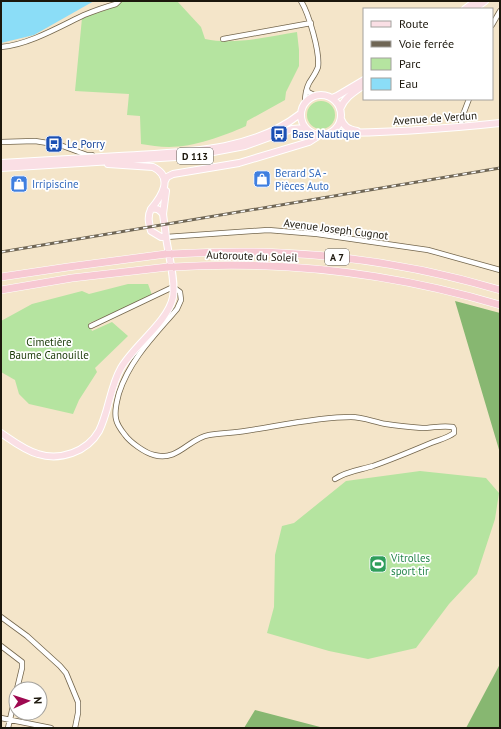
<svg xmlns="http://www.w3.org/2000/svg" width="501" height="729" font-family="'PT Sans',sans-serif">
<style>
.green{fill:#b5e4a0}
.forest{fill:#87b771}
.water{fill:#8bddf7}
.lines{fill:none;stroke-linecap:round;stroke-linejoin:round}
.minor-casing{stroke:#73664d;stroke-width:6}
.major-casing{stroke:#fff;stroke-width:8}
.highway-casing{stroke:#fff;stroke-width:8}
.minor{stroke:#fff;stroke-width:4.5}
.major{stroke:#fadfe5;stroke-width:6}
.highway{stroke:#f7c9d3;stroke-width:7}
.rail-casing{stroke:#6f6655;stroke-width:3}
.rail{stroke:#fff;stroke-width:1.5;stroke-dasharray:4.5;stroke-linecap:butt}
.highway-bridge-casing{stroke:#fff;stroke-width:8;stroke-linecap:butt}
.highway-bridge{stroke:#f7c9d3;stroke-width:7}
.labels{text-anchor:middle;stroke-width:3.5;stroke-linejoin:round;paint-order:stroke}
.shield{fill:#fff;stroke:#605d55;stroke-width:1}
.shield-label{font-size:10px;font-weight:bold;fill:#1c170c}
.street-label{font-size:11px;fill:#1c170c;stroke:#fff}
.transit-label{font-size:11px;fill:#164399;stroke:#fff;text-anchor:start}
.shop-label{font-size:11px;fill:#366cbe;stroke:#fff;text-anchor:start}
.park-label{font-size:11px;fill:#1a3907;stroke:#fff}
.leisure-label{font-size:11px;fill:#27864d;stroke:#fff;text-anchor:start}
</style>
<rect width="100%" height="100%" fill="#f4e5c9"/>
<!-- green -->
<path class="green" d="M120 1H177L201 27 205 39C234 45 267 37 297 32L299 50V66L286 92 285 100 247 121 246 126C224 136 193 147 169 147 159 147 150 145 141 144L140 116 127 115 129 94 75 91 82 18 109 9Z
M307 115a14 14 0 1 1 28 0a14 14 0 1 1-28 0Z
M128 284H148L152 295 102 318 89 323 92 331 112 322 128 336 95 368 97 372 79 400 73 414 29 404 19 394 15 380 1 372V321L32 304 82 291 89 294Z
M420 471 486 478 499 493 495 519 477 574 449 604 416 648 368 659 329 651 267 633 274 607 275 555 282 526 294 523 346 481Z"/>
<!-- forest -->
<path class="forest" d="M455 301 500 313V453Z
M500 664V728H466Z
M255 710 324 728H244Z"/>
<!-- water -->
<path class="water" d="M1 1H94L34 35 1 43Z"/>
<g class="lines">
<defs>
<path id="minor" d="M301 1C309 14 320 52 318 67 316 73 312 78 309 83 306 89 305 95 305 102
M492 25 500 11
M223 39 311 23
M1 47C28 45 59 27 84 15 94 11 105 7 116 4L119 1
M307 89 308 92 314 95
M462 127 461 120 469 99
M1 142 35 141 60 145 87 155H92
M166 237 268 230 317 234 428 250 500 270
M91 326 173 287 180 292 181 300 177 309C155 335 130 359 119 393 117 401 114 410 116 419 117 425 121 430 125 435 130 442 145 453 154 455 178 462 189 438 209 435 221 433 233 433 245 431 278 426 318 417 351 417 363 417 374 422 386 424 398 426 410 427 422 428 433 428 442 425 453 427L454 429V433C448 438 438 440 431 443 412 451 393 459 373 466 360 470 347 471 335 479
M1 617 27 636 60 666 66 673 78 702V713L75 728
M1 646 22 662V668L17 689
M1 718 51 728
M8 728 16 693"/>
<path id="major" d="M465 9 476 1
M474 9 485 1
M301 115a20 20 0 1 1 40 0a20 20 0 1 1-40 0Z
M332 98 337 96 364 80
M340 109C345 97 354 92 364 85
M341 119C344 127 348 129 357 131
M330 133C387 133 444 129 500 123
M1 163C40 161 80 158 119 156 180 152 250 153 300 114
M108 164 153 167C174 177 162 196 151 209
M1 168 192 156 245 146 292 129 304 128
M165 181 167 177 173 174 239 163 309 142 320 135
M163 214C159 209 157 208 151 209 147 217 149 223 151 231L161 237H166L163 214 166 191
M1 433C13 441 24 450 38 454 60 461 87 452 99 431 109 411 110 387 121 368 134 345 168 322 173 297 176 282 168 253 166 237"/>
<path id="highway" d="M171 254C208 252 244 251 281 253 355 256 429 269 500 290
M173 267C284 260 393 273 500 305
M1 277 68 267 166 254
M1 290 72 278 168 267"/>
</defs>
<!-- minor casing -->
<use href="#minor" class="minor-casing"/>
<!-- major casing -->
<use href="#major" class="major-casing"/>
<!-- highway casing -->
<use href="#highway" class="highway-casing"/>
<!-- minor -->
<use href="#minor" class="minor"/>
<!-- major -->
<use href="#major" class="major"/>
<!-- highway -->
<use href="#highway" class="highway"/>
<defs>
<path id="rail" d="M1 252 500 168"/>
</defs>
<!-- rail casing -->
<use href="#rail" class="rail-casing"/>
<!-- rail -->
<use href="#rail" class="rail"/>
<defs>
<path id="highway-bridge" d="M166 254H171
M168 267H173"/>
</defs>
<!-- highway-bridge casing -->
<use href="#highway-bridge" class="highway-bridge-casing"/>
<!-- highway-bridge -->
<use href="#highway-bridge" class="highway-bridge"/>
</g>
<!-- icons -->
<defs>
<symbol id="bus-square" viewBox="-11 -11 22 22"><rect x="-9" y="-9" width="18" height="18" rx="4" fill="#1a4fb4" stroke="#fff"/><path d="M-5-6H5V4H4V6H2V4H-2V6H-4V4H-5ZM-3.5-4V0h7V-4ZM-3.5 1.2v1.5H-2V1.2ZM2 1.2v1.5H3.5V1.2Z" fill="#fff"/></symbol>
<symbol id="shop-square" viewBox="-11 -11 22 22"><rect x="-9" y="-9" width="18" height="18" rx="4" fill="#3f7fe0" stroke="#fff"/><path d="M-5-2.5h2.3a2.7 3.5 0 0 1 5.4 0H5L5.5 6h-11ZM-1.5-2.5h3a1.5 2.3 0 0 0-3 0Z" fill="#fff"/></symbol>
<symbol id="stadium-square" viewBox="-11 -11 22 22"><rect x="-9" y="-9" width="18" height="18" rx="4" fill="#2e9e5b" stroke="#fff"/><path d="M0-5a6.5 5 0 1 0 0 10a6.5 5 0 1 0 0-10ZM-3.5-1.8h7v3.6h-7Z" fill="#fff"/></symbol>
</defs>
<g fill-rule="evenodd">
<use href="#bus-square" x="269" y="124" width="20" height="20"/>
<use href="#bus-square" x="44" y="134" width="20" height="20"/>
<use href="#shop-square" x="252" y="169" width="20" height="20"/>
<use href="#shop-square" x="9" y="174" width="20" height="20"/>
<use href="#stadium-square" x="368" y="554" width="20" height="20"/>
</g>
<g class="labels">
<!-- shield labels -->
<g class="shield">
<rect x="177" y="148" width="36" height="16" rx="3"/>
<rect x="325" y="249" width="24" height="16" rx="3"/>
</g>
<g class="shield-label">
<text x="195" y="160">D 113</text>
<text x="337" y="261">A 7</text>
</g>
<!-- street labels -->
<g class="street-label">
<text transform="translate(435 118) rotate(-4)" y="4">Avenue de Verdun</text>
<text transform="translate(336 229) rotate(7)" y="4">Avenue Joseph Cugnot</text>
<text transform="translate(252 256) rotate(2)" y="4">Autoroute du Soleil</text>
</g>
<!-- transit labels -->
<g class="transit-label">
<text x="292" y="138">Base Nautique</text>
<text x="67" y="148">Le Porry</text>
</g>
<!-- shop labels -->
<g class="shop-label">
<text x="275" y="177">Berard SA -<tspan x="275" dy="13">Pièces Auto</tspan></text>
<text x="32" y="188">Irripiscine</text>
</g>
<!-- park labels -->
<g class="park-label">
<text x="49" y="346">Cimetière<tspan x="49" dy="13">Baume Canouille</tspan></text>
</g>
<!-- leisure labels -->
<g class="leisure-label">
<text x="391" y="562">Vitrolles<tspan x="391" dy="13">sport tir</tspan></text>
</g>
</g>
<!-- border -->
<rect width="501" height="729" fill="none" stroke="#1c170c" stroke-width="4"/>
<!-- legend -->
<rect x="363" y="8" width="130" height="92" fill="#ffffff" stroke="#a4a29e"/>
<rect x="371" y="21" width="20" height="6" fill="#fadfe5" stroke="#a4a29e"/>
<text x="399" y="28" font-size="12" fill="#1c170c">Route</text>
<rect x="371" y="41" width="20" height="6" fill="#6f6655" stroke="#a4a29e"/>
<text x="399" y="48" font-size="12" fill="#1c170c">Voie ferrée</text>
<rect x="371" y="58" width="20" height="12" fill="#b5e4a0" stroke="#a4a29e"/>
<text x="399" y="68" font-size="12" fill="#1c170c">Parc</text>
<rect x="371" y="78" width="20" height="12" fill="#8bddf7" stroke="#a4a29e"/>
<text x="399" y="88" font-size="12" fill="#1c170c">Eau</text>
<!-- north arrow -->
<g transform="translate(28 701) rotate(87)"><circle r="19" fill="#ffffff" stroke="#a4a29e"/>
<path d="M0-3L7 15L0 10L-7 15Z" fill="#9e0851"/>
<text y="-6" font-size="11" font-weight="bold" text-anchor="middle" fill="#1c170c">N</text>
</g>
</svg>
